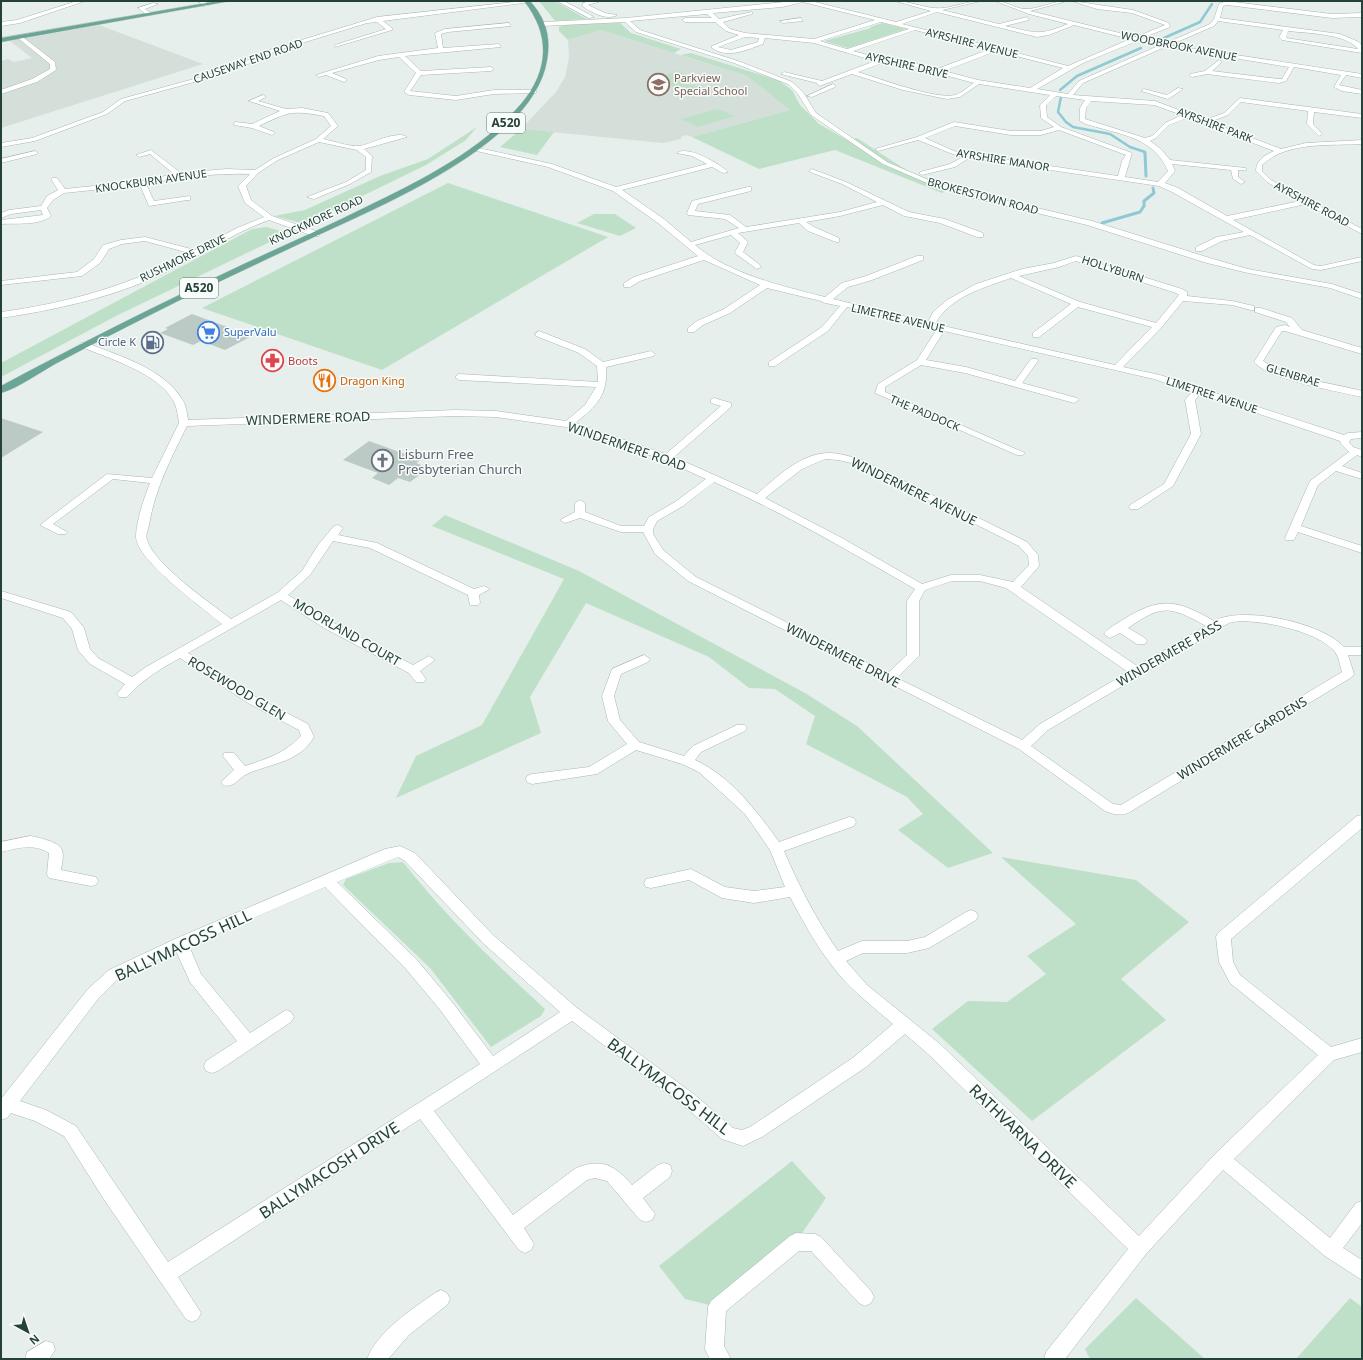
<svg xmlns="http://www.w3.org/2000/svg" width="1363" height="1360" font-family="'Noto Sans',sans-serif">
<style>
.built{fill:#d4dfda}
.green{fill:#bfe0c8}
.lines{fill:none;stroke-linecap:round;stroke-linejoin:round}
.stream-far1{stroke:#8ec9d4;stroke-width:2.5}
.stream{stroke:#8ec9d4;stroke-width:3}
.building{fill:#bbcac4}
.minor-casing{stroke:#a8b8b2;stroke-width:1}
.major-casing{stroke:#c2cac8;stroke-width:1}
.minor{fill:#fff;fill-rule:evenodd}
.major{fill:#6aa596;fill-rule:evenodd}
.labels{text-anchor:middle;stroke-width:3;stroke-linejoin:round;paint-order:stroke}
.far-street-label{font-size:11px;fill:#24423a;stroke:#f7fbf9}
.far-education-label{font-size:11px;fill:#785e54;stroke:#f7fbf9;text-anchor:start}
.far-shop-label{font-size:11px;fill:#366cbe;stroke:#f7fbf9;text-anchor:start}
.far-service-label{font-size:11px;fill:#4e5e75;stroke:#f7fbf9;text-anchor:end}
.far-health-label{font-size:11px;fill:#be3a42;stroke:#f7fbf9;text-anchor:start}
.far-food-label{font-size:11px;fill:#c56008;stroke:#f7fbf9;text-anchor:start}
.shield{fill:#f7fbf9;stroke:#637a73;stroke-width:1}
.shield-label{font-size:12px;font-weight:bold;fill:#24423a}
.street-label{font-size:13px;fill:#24423a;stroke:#f7fbf9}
.worship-label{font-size:13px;fill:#5b616d;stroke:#f7fbf9;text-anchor:start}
.near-street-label{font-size:16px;fill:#24423a;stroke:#f7fbf9}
</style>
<rect width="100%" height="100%" fill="#e6efeb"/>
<!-- built -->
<path class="built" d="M99 25 203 64 1 128V61L8 59 14 62 32 58 10 41Z
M601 30 747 76 791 110 692 137 687 135 681 137V139L663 143 521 129 556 92 565 77 569 57 568 40Z"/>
<!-- green -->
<path class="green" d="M539 1H554L587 19 555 21Z
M620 23 631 33 681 49 674 53 601 30 568 40 559 31V27L568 24Z
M882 23 906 29 848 48 824 41 871 28 870 27Z
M691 53 778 80 792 90 800 105 819 124 847 140 857 138 911 173 953 187 942 193 835 150 759 169 692 137 790 110 747 76 681 55Z
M677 71 688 75 680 83 711 89 699 92 680 91 688 90C680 84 665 90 661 79L665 75Z
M718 109 735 116 697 127 681 119Z
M477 127 466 140 426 165 305 224 274 216 305 210 380 176 428 159Z
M521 129 554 132 537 155 500 147Z
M448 183 608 237 382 370 202 308Z
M594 214H615L636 228 620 236 577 223Z
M267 227 284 232 278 238 118 315 1 377V363L252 229Z
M445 515 579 571 805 693 857 726 993 853 948 868 898 830 923 814 907 797 806 744 815 716 775 689 749 688 709 657 586 603 530 697 541 733 396 798 416 756 482 725 564 579 432 526Z
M1001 857 1136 880 1189 922 1121 979 1166 1020 1032 1121 932 1029 968 1001 1007 1002 1046 974 1027 956 1076 924Z
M403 862C445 916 494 962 545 1009L541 1016 491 1047 430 968 343 885 346 879 389 863Z
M792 1161 826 1198 796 1242 717 1307 685 1299 659 1266Z
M1136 1298 1205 1359H1090L1085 1349Z
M1350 1298 1362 1307V1359H1296Z"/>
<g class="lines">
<!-- stream-far1 -->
<path class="stream-far1" d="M1164 38 1200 22 1212 4
M1060 90 1077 76 1141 48
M1061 97 1058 112 1066 122 1073 127 1110 134 1130 147 1145 152V154"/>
<!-- stream -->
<path class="stream" d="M1145 153 1146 176
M1102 223 1140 212 1144 206V201L1154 193 1153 188"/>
</g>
<!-- building -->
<path class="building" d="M192 314 252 336 225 350 201 341 193 345 160 333 168 329 165 328Z
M1 418 43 432 1 458Z
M369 441 405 454 410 451 425 457 416 463 429 468 410 482 398 478 389 485 372 478 378 473 343 460Z"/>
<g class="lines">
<defs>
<path id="minor" d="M77 1H85L20 23 1 26V22L17 20Z
M198 1H204L209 5 204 6Z
M523 1 531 2 383 21 392 28V30L335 47V45L386 29 377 22 367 23 276 51 248 64 205 79 125 101 107 114 35 141 1 147V143L32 138 103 112 121 99 201 77 244 62 272 49 364 21 377 17Z
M557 1H564L594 17 589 18Z
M591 1H601L588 5 605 13 617 15C607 21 591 12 582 6L583 3Z
M794 1H811L896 22 931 11 895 1C909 1 921 7 935 8 947 10 966 1 981 1L942 10 999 24 1027 17 1029 20 1005 26C1036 33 1038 36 1068 24L1029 14 995 1C1006 1 1016 9 1026 9 1039 9 1053 1 1067 1L1030 11 1136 37 1165 25 1132 13 1097 9 1072 1 1133 10 1169 23 1170 27 1142 38 1164 44 1210 24 1214 19 1219 4 1226 1 1332 14 1362 13V17L1332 18 1227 5 1223 6 1220 18 1340 34 1359 42 1362 46V53L1282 40 1279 37 1283 30 1218 21 1214 26 1170 45 1362 74V78L1346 75 1339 85 1362 90V94L1342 91 1334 87 1341 75 1294 67 1286 81 1279 83 1207 74 1192 77 1189 75 1190 74 1205 71 1219 60 1222 62 1212 71 1279 79H1282L1289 67 1165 47 1083 83 1073 95 1155 101 1205 120 1224 113 1240 98 1362 114V118L1314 112 1313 124 1322 134 1319 136 1307 124 1308 111 1241 102 1228 115 1210 122 1281 149 1306 143 1362 140V144C1330 146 1287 141 1262 165V171L1271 180 1362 229V234L1306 204 1233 220 1314 265 1321 266 1362 257V261L1321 270 1312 269 1250 235 1222 241 1202 251H1196V247L1217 237 1244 232 1172 192 1159 186 969 158 955 167 922 175 920 174V172L950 164 963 157 950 153 918 140 878 151 875 149 917 137 954 122 1011 131H1041L1054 127 1041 118 1040 105 1050 95 979 84 960 97 947 99 903 90 852 74 819 86 817 83 781 74 784 72 822 81 875 61 814 43 765 38 763 44C746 50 728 59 712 48V46L739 35 726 31 715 22H685L682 20 685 18H712L707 14 630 21 640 30 738 61 792 82 803 92 816 113 887 162 931 181 970 192 1092 221 1213 259 1248 269 1332 284 1362 294V299L1330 288 1248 273 1207 263 1087 225 965 196 927 183 883 164 811 115 798 94 788 84 734 63 636 32 625 22 543 26 540 24 543 22 626 18ZM803 2 875 20 814 39 745 33 730 29 723 22 752 14V12L719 19 713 13 782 7ZM937 12 1037 37 1049 35 1074 25 1130 39 1068 66 902 24ZM881 22 909 29 847 49 820 41ZM915 30 990 49 937 69 919 64 882 59 853 51ZM1288 31C1306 33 1348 34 1358 49L1286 38ZM745 37 759 38 758 42 731 50 718 47ZM1137 41 1158 46 1079 81 1068 94 1037 89 1083 63ZM996 51 1063 68 1030 88 978 80 944 71ZM882 63 919 68 974 83C968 87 962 93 955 95 936 100 878 78 858 72ZM1056 96 1085 100 1080 108V121C1086 125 1094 126 1100 128 1129 136 1155 141 1168 171L1158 182 1125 177 1132 153 1061 127 1047 117 1046 105ZM1091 101 1154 105 1182 115 1165 123 1152 136 1145 138 1085 119 1086 108ZM1187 118 1274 151C1265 155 1256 160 1256 171L1267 182 1300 201 1227 216 1178 188 1165 183 1175 171 1172 164 1231 170 1233 179 1241 184 1245 182 1238 177V170H1246V168L1170 160 1161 149 1150 141 1156 138 1169 125ZM955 126 1011 135H1041L1059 130 1126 155 1122 161 1118 176 968 154 954 151 925 138Z
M153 3 158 4 145 9 151 13V15H147L138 8Z
M801 18 803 21 783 23 780 21Z
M509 23 511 26 448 32 441 34 443 48 499 44 501 47 405 56 421 71 491 67 494 69 491 71 421 75 410 91 456 96 494 90H534L537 92 536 93 494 94 456 100 409 95 404 92 416 73 399 57 379 60 332 73 346 79 347 80 344 82 326 75 319 77 316 75 378 56 438 48 435 33 445 29Z
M20 35 55 62 56 70 37 82 1 94V90L32 79 50 69V64L18 38Z
M833 84 836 86 835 87 812 97 807 96Z
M1178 88 1183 89 1168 99 1141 91 1144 89 1167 95Z
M263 95 266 97 258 101 286 109 302 108 328 113 338 126 323 139C334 141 349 147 360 146 371 144 397 130 407 137L364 149 372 156 371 172 350 184 314 199 307 197 346 182 366 170V157L357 150 319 142 278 160 258 173 246 186 251 200 272 216 319 232V236H313L269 220C230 234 197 258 160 275 110 298 55 310 1 318V312C67 303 130 286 189 253L145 241 122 244 109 249 100 263 82 276 1 285V281L77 272 94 259 103 245 121 240 145 237 195 250 237 228 264 217 245 203 238 186 250 174C215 173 181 177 146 184L154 201 190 196V200H187L149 206 140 185 64 193 53 200 47 208 51 216C40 226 15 223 1 224V220L43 215 41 210 11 214 1 218V213L9 210 41 206 47 196 58 190 51 179 53 178H57L65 189 142 181 174 174 150 154 139 157 136 155 151 150 181 173 226 169 255 170 274 158 316 139 331 126 324 116C291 110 288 112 259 126L274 132 275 133 272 135 252 128 234 125V123L236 122 252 124 280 111 249 101Z
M474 147 552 164 616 187 707 164 692 156 677 153C688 145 720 164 728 172L723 173 712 167 622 190 664 219 691 242 739 228 725 219 688 215 687 213 692 201 748 187H751V191L698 204 695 211 730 215 746 227 840 212 877 202 842 184 810 172V170L812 169 846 182 909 212 945 219 983 233V237H977L940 223 904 216 883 205 840 216 806 222 814 227 839 238V242H836L808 231 799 223 738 233 748 242 743 252 760 265 761 267 757 269 736 254 735 252 740 243 731 235 695 245C729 274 782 286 825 297L842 283 866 276 917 256H923V260L872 280 848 287 833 299 928 322 933 312 947 300 976 284 1022 269 1054 263 1076 256 1182 289 1187 292V296L1232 301 1254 306V310H1251L1232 305 1183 301 1161 328 1123 367 1160 375 1344 435 1348 433 1362 432V438L1351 439 1349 442 1353 447 1362 450V457L1357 455 1342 466 1362 473V479L1336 471 1318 485 1301 526 1362 546V553L1298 532 1294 540H1286L1285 538 1310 481 1349 452 1341 444 1340 441 1200 394 1195 400 1201 434 1173 486 1138 509H1130L1129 507 1130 505 1164 484 1191 434 1185 400 1192 392 1154 379 944 331 926 360 966 367 1015 381 1031 359H1037L1038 361 1022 383 1077 398 1079 400 1074 403 965 373 921 365 885 387V392L1025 453 1023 455H1017L875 393 878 384 917 360 937 329 847 307 828 331 775 366H769V362L822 327 840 306 825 303 821 301 767 288 730 313 703 325 694 332H688V328L697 321 724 309 760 285 704 260 640 281 630 287H624V283L634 277 698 256 658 223 613 191 548 167 472 150 471 149ZM1076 261 1176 293 1179 295 1156 323 1080 302 1019 276 1059 267ZM1011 278 1071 304 1033 333V337H1039L1078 307 1152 327 1115 365 935 324C949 297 985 287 1011 278Z
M35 151 38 153 37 154 1 163V159Z
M1255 308H1261L1292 318 1302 330 1362 348V354L1285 331H1282L1263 361C1292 380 1329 382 1362 391V397C1337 391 1269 380 1254 362L1276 327 1285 325 1290 327 1286 322 1255 312Z
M539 331 585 349 603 362 651 351 655 354 654 356 606 367C608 395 597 406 575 423L666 454 721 406 711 403V399L714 398 731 403V407L674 457 757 494C777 477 801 453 829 453 840 453 852 457 862 460L1027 542 1038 555 1039 566 1021 587 1137 666 1206 626C1170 606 1162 604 1128 628L1145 638 1147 641 1145 644H1137L1120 633 1110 638 1104 634C1108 628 1118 623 1124 619 1162 596 1177 600 1214 621 1242 605 1323 623 1344 647H1362V655H1348L1354 674 1352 677 1128 813C1120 816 1112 814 1105 811L1019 749 688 581 655 554 643 532H621L580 518 565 523 560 520 575 512V503L580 500 585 503V512L621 526H644L649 517 675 502 706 479 664 460 566 427 496 417 455 416 187 426C171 458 155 489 149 525 148 530 145 535 147 540 155 565 209 602 231 619L277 593 302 571 318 545 334 526 338 525 343 528 338 535 377 543 474 589 484 586 490 589 479 595 480 603 478 605H470L468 595 370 548 333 541 310 575 288 595 332 622 413 665 429 656 435 660 420 671 426 679 424 682H416L409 673 324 628 281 600 188 653 256 697 308 724 314 737C299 763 271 763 247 774 238 778 234 789 223 785L221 782 234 770 223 756 224 753H234L245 766C267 759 285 753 301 736L299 730 248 703 180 658C160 669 142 680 127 697H119L117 694 125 684 90 664 78 650 72 629 63 618 1 598V591L71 612 84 628 90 649 98 658 132 677 146 667 222 624C204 609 136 560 136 537 136 522 144 498 150 483L113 479 53 524 67 532 66 534H58L40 525 107 474 152 478 179 423C178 416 177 408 174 402 160 374 109 358 81 347V343H87C119 356 163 368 182 399 186 405 187 413 188 420L455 410 496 411 566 421 585 405 596 387 459 380 455 377 459 374 598 382 597 366 579 353 536 336 535 334ZM825 459 838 460 856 464 1019 546 1028 556 1029 565 1013 582 980 575H951L922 584 842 538 765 498 802 469ZM714 482C784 513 849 551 915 589L907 601V655L888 673 696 577 663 550 653 534V529L657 521 683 506ZM952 581H980L1006 588 1128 672 1040 724 1022 740 897 678 919 656V601L925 590ZM1232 622C1257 618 1319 631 1335 652 1339 657 1340 666 1342 672L1121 805 1113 804 1031 746 1048 730 1227 624Z
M644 655 650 659 648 662 621 674 614 696 620 720 639 742 684 756 693 746 737 725H745L747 728 745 731 701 752 695 760C730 776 757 811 779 842L849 817 854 818 856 822 854 826 784 851C799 886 816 919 838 951L862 941H907L925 937 966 912 971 910 976 912 978 916 976 920 929 948 907 953H863L846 961 867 985 940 1044 1139 1236 1216 1153 1318 1055 1230 983 1219 962 1216 937 1218 933 1357 816 1362 815V828L1231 939 1233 962 1240 975 1331 1047 1362 1038V1052L1334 1060 1234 1159 1330 1238 1356 1203 1362 1201V1223L1343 1248 1362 1260V1280L1325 1256 1223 1170 1146 1254 1065 1359H1044L1046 1352 1128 1249 928 1054 905 1034 866 1067 762 1137 743 1146 722 1139 683 1105 572 1021 434 1111 513 1215 576 1168C603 1158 614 1165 632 1185L658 1165 664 1163 670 1165 672 1171 670 1177 643 1198 655 1214 652 1220 646 1222 640 1220 607 1181 595 1178 587 1180 524 1228 534 1244 531 1250 525 1253 519 1250 420 1119 178 1277 201 1313 198 1319 192 1322 186 1319 103 1198 64 1136 35 1121 11 1113 7 1118 1 1120V1099L88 989 109 970 175 939 385 849 400 846 415 853 493 935 577 1008 695 1095 733 1128 742 1130 750 1127 854 1057 893 1024C871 1005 847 987 830 963 814 942 802 919 790 897L754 903 722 898 689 880 651 888 646 887 644 883 646 879 691 869 725 887 754 891 785 887 770 850 745 814 699 772 682 764 636 750 597 774 532 784 527 782 526 779 527 776 532 774 589 767 627 744 608 721 602 696 612 669ZM398 857 405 861 483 943 560 1012 493 1056 452 1002 417 960 337 882ZM325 887 406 969 441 1011 480 1064 168 1262 76 1126 46 1110 20 1101 98 999 119 978 176 951 190 982 237 1041 206 1061 204 1066 206 1071 212 1073 218 1071 291 1022 294 1017 291 1012 286 1010 250 1033 201 974 189 946Z
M30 836C37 837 60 842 62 850 64 855 62 864 61 870L96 877 98 881 96 885 91 886 49 878 47 874 49 853C33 843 18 848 1 852V842Z
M796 1233 815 1234 821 1237 871 1291 874 1297 871 1303 865 1306 859 1303 811 1251H799L726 1311 724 1346 731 1359H710L705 1349 708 1307 711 1301 790 1236Z
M441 1290 447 1293 450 1299 447 1305 409 1335 388 1359H367C378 1331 411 1310 435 1293Z
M46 1341 53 1343 55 1350 49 1359H25L27 1352Z"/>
<path id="major" d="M218 1H230L1 42V38Z
M524 1H530C546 19 551 37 547 60 534 143 383 205 314 237 269 258 225 279 180 300 138 321 96 342 55 364 39 373 18 388 1 393V386C81 343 163 302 246 263 287 244 328 226 368 206 422 180 481 150 521 104 549 71 551 35 524 1Z"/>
</defs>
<!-- minor casing -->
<use href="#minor" class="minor-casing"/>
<!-- major casing -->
<use href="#major" class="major-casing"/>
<!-- minor -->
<use href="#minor" class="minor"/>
<!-- major -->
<use href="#major" class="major"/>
</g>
<!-- icons -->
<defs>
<symbol id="school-ring" viewBox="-11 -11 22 22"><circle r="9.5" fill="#f7fbf9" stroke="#8d6e63" stroke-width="1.5"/><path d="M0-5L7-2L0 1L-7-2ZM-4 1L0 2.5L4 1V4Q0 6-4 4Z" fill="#8d6e63"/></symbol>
<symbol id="supermarket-ring" viewBox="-11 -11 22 22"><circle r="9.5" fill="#f7fbf9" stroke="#3f7fe0" stroke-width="1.5"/><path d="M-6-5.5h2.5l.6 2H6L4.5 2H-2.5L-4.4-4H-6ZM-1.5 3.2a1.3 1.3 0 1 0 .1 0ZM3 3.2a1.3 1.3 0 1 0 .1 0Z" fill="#3f7fe0"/></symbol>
<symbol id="fuel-ring" viewBox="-11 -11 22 22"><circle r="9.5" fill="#f7fbf9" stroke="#5c6f8a" stroke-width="1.5"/><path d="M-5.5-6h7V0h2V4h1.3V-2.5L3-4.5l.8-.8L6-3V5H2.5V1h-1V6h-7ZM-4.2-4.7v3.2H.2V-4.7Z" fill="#5c6f8a"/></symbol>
<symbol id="pharmacy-ring" viewBox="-11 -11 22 22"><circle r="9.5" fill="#f7fbf9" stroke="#e0444e" stroke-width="1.5"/><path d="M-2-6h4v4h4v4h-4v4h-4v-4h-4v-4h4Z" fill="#e0444e"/></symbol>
<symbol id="restaurant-ring" viewBox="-11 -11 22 22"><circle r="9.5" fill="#f7fbf9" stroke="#e8710a" stroke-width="1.5"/><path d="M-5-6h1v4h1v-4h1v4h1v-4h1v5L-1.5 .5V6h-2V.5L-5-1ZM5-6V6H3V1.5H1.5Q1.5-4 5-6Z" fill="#e8710a"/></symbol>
<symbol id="church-ring" viewBox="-11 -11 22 22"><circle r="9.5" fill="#f7fbf9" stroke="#6b7280" stroke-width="1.5"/><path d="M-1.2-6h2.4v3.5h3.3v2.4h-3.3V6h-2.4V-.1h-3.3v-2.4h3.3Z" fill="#6b7280"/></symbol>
</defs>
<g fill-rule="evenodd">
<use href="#school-ring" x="646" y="72" width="25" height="25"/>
<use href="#supermarket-ring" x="196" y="320" width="25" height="25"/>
<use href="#fuel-ring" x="140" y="330" width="25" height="25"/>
<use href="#pharmacy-ring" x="260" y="348" width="25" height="25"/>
<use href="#restaurant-ring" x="312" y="368" width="25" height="25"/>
<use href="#church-ring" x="370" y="448" width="25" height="25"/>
</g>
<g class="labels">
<!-- far-street labels -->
<g class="far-street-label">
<text transform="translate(972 43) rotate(14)" y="4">AYRSHIRE AVENUE</text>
<text transform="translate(1179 46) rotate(11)" y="4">WOODBROOK AVENUE</text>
<text transform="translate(248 61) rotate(-19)" y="4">CAUSEWAY END ROAD</text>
<text transform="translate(907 65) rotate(13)" y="4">AYRSHIRE DRIVE</text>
<text transform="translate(1215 125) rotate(21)" y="4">AYRSHIRE PARK</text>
<text transform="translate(1003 160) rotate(9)" y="4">AYRSHIRE MANOR</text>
<text transform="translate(151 181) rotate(-8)" y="4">KNOCKBURN AVENUE</text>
<text transform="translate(983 196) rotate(15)" y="4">BROKERSTOWN ROAD</text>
<text transform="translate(1312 204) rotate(28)" y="4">AYRSHIRE ROAD</text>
<text transform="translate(316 220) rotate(-25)" y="4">KNOCKMORE ROAD</text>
<text transform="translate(183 258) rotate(-26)" y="4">RUSHMORE DRIVE</text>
<text transform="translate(1113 269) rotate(18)" y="4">HOLLYBURN</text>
<text transform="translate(898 318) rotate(13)" y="4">LIMETREE AVENUE</text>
<text transform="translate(1293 375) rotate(17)" y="4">GLENBRAE</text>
<text transform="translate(1212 395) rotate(18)" y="4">LIMETREE AVENUE</text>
<text transform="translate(925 413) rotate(23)" y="4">THE PADDOCK</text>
</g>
<!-- far-education labels -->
<g class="far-education-label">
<text x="674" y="82">Parkview<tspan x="674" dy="13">Special School</tspan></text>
</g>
<!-- far-shop labels -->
<g class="far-shop-label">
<text x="224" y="336">SuperValu</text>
</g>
<!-- far-service labels -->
<g class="far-service-label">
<text x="136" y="346">Circle K</text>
</g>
<!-- far-health labels -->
<g class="far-health-label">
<text x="288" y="365">Boots</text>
</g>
<!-- far-food labels -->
<g class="far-food-label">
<text x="340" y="385">Dragon King</text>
</g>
<!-- shield labels -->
<g class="shield">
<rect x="487" y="113" width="38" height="20" rx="3"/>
<rect x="180" y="278" width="38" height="20" rx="3"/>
</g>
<g class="shield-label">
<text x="506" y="127">A520</text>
<text x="199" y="292">A520</text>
</g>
<!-- street labels -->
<g class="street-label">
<text transform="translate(308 418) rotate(-2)" y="5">WINDERMERE ROAD</text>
<text transform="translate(627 446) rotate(19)" y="5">WINDERMERE ROAD</text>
<text transform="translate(914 491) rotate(26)" y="5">WINDERMERE AVENUE</text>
<text transform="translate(347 632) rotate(30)" y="5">MOORLAND COURT</text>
<text transform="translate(1169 653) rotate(-30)" y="5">WINDERMERE PASS</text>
<text transform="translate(843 655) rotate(27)" y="5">WINDERMERE DRIVE</text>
<text transform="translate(237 688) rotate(31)" y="5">ROSEWOOD GLEN</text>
<text transform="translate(1242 738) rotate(-31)" y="5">WINDERMERE GARDENS</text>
</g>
<!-- worship labels -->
<g class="worship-label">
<text x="398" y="459">Lisburn Free<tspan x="398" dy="15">Presbyterian Church</tspan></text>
</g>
<!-- near-street labels -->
<g class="near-street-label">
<text transform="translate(183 945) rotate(-25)" y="6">BALLYMACOSS HILL</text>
<text transform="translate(669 1086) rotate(37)" y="6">BALLYMACOSS HILL</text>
<text transform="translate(1023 1136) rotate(44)" y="6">RATHVARNA DRIVE</text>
<text transform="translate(329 1170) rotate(-33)" y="6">BALLYMACOSH DRIVE</text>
</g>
</g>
<!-- border -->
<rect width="1363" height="1360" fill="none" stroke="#24423a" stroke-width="4"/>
<!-- north arrow -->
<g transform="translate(28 1332) rotate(140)" stroke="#f7fbf9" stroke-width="3" paint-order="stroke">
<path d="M0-3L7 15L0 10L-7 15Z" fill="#24423a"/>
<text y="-6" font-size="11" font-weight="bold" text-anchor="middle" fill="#24423a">N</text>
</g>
</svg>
